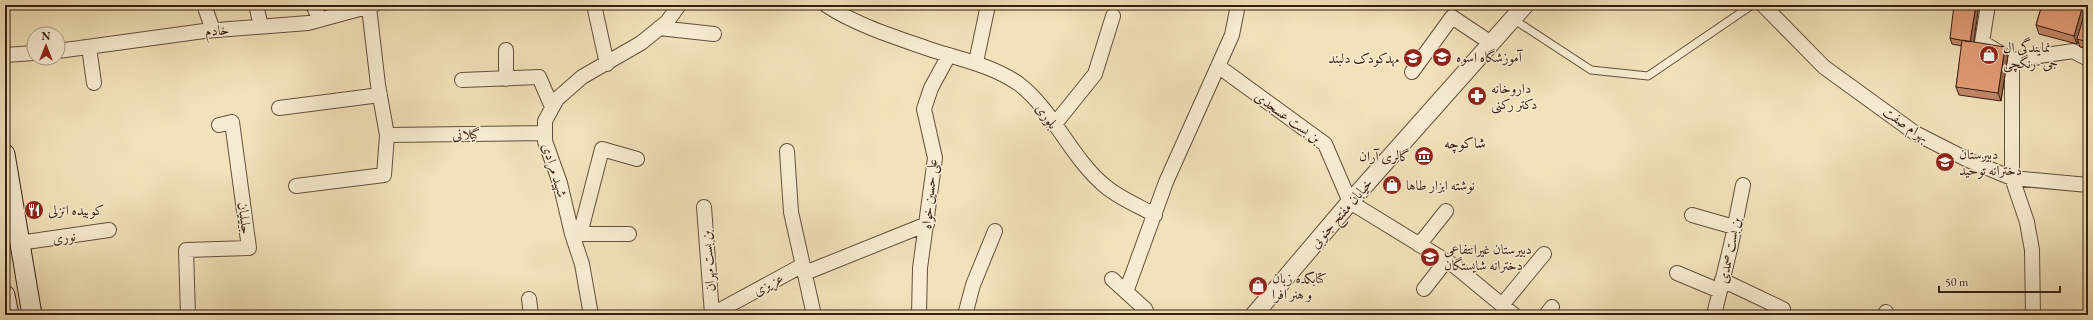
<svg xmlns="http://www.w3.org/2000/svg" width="2093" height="320" font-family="'EB Garamond',Amiri,serif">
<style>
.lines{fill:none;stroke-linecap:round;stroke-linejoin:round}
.service-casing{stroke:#644f3c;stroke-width:9}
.minor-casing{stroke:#644f3c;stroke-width:16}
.tertiary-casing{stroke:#644f3c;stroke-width:19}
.secondary-casing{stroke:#351e12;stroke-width:21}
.service{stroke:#f7ecd2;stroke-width:7}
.minor{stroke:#f7ecd2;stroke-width:14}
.tertiary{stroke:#f7ecd2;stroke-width:17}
.secondary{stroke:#f7ecd2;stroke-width:19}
.wall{fill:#c38868;stroke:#351e12}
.shaded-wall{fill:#9f6f55;stroke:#351e12}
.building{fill:#e39e79;stroke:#351e12}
.labels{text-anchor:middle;stroke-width:3;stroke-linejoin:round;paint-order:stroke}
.street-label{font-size:14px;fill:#351e12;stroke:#f7ecd2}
.poi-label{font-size:14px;fill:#351e12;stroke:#f7ecd2;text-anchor:start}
.neighbourhood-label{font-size:15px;fill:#351e12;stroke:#f7ecd2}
</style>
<rect width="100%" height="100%" fill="#f2e2b9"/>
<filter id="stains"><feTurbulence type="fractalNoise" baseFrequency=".005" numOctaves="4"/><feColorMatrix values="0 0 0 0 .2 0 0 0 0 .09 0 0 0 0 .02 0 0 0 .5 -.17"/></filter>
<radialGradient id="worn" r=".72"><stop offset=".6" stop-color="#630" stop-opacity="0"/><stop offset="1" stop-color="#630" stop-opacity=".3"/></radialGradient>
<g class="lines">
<defs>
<path id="service" d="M1513 19 1591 70 1648 76 1752 5"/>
<path id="minor" d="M204 5 213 30
M256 5 261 26
M313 5 320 20
M594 5 607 64
M826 5C856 25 895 37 929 49 959 59 992 65 1019 84 1053 110 1071 158 1105 186 1119 198 1139 206 1155 215
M1763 5 1824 67 1915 133 1968 160 2012 178 2027 222 2032 250 2033 315
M1988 5 1982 42 2012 60V178L2088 185
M659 28 714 34
M89 47 94 83
M506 50V79
M58 51 204 31 308 23 374 5
M5 55 34 53
M2012 60 2073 51 2088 59
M976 62 988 5
M1218 66 1325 144 1350 202 1456 267 1514 315
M1412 72 1452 17 1491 43
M462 80 539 77 552 107
M279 108 380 95
M1054 125 1095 74 1113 16
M387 135 545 133
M787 151 791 212 814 315
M296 186 384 175 387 135 378 85 369 7
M704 207 712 314
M1692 215 1734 227
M572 234H629
M580 234 602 149 637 159
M19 243 109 230
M1419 245 1446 211
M805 273 927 224
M1677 273 1720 291
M1112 279 1145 309 1148 315
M1722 280 1783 309
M1424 289 1446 261
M1126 292 1166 182 1232 35 1238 5
M529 299 531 315
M1502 305 1544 254
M188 315 186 250 249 248 232 122 219 125
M591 315 582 264 572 234 560 183 545 141V121L557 99 582 77 641 43 667 22 679 5
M711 315 803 265
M919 315 920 268 935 158 924 109 931 88 949 55
M965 315 973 285 995 231
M1546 315 1552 307
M1714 315 1731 245 1743 185
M1885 315 1886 312"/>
<path id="tertiary" d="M1254 315 1350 202 1525 5"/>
<path id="secondary" d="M5 154 32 315
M5 295 9 315"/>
</defs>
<!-- service casing -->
<use href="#service" class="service-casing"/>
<!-- minor casing -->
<use href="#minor" class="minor-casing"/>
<!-- tertiary casing -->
<use href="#tertiary" class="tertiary-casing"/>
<!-- secondary casing -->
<use href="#secondary" class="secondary-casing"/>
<!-- service -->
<use href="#service" class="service"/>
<!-- minor -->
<use href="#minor" class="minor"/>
<!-- tertiary -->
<use href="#tertiary" class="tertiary"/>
<!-- secondary -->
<use href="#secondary" class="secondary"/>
</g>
<!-- wall -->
<path class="wall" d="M2042 5H2086L2087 7 2088 5V49L2080 47 2078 41 2077 44 2039 34 2036 25Z
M1950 38 1973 42 2008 55 2001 101 1959 95 1956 87 1962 46 1952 44Z"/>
<!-- shaded-wall -->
<path class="shaded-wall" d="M1976 5H1979L1973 47 1970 42Z
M2083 5H2086L2087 9 2077 39 2078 41 2077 44 2074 36Z
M2005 47 2008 55 2001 101 1998 93Z"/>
<!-- building -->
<path class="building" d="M1954 5H1976L1970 42 1950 38Z
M2042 5H2083L2074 36 2036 25Z
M2087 5H2088V42L2077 39Z
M1962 40 2005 47 1998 93 1956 87Z"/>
<!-- icons -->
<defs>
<symbol id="shop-disc" viewBox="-11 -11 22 22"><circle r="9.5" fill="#8f2418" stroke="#f7ecd2"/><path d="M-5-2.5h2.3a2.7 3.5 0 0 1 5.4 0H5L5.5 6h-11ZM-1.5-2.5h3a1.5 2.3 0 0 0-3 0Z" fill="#fff"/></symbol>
<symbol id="school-disc" viewBox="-11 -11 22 22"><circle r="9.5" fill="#8f2418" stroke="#f7ecd2"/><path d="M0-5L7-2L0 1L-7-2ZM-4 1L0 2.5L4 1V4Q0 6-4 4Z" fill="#fff"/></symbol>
<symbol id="pharmacy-disc" viewBox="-11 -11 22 22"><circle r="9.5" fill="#8f2418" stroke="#f7ecd2"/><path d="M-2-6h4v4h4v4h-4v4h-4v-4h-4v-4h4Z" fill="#fff"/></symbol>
<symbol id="museum-disc" viewBox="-11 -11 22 22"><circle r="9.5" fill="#8f2418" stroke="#f7ecd2"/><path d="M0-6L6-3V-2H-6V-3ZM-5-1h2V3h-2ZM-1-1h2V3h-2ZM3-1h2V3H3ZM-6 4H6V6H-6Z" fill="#fff"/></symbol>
<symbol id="restaurant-disc" viewBox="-11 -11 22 22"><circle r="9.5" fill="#8f2418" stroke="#f7ecd2"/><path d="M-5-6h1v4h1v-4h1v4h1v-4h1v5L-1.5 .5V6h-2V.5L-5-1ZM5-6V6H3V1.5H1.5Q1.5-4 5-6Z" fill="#fff"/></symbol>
</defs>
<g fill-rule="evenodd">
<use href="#shop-disc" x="1978" y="44" width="22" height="22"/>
<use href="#school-disc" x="1431" y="46" width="22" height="22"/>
<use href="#school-disc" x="1402" y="47" width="22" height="22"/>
<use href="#pharmacy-disc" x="1466" y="85" width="22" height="22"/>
<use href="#museum-disc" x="1413" y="145" width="22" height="22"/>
<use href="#school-disc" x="1934" y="151" width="22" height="22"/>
<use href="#shop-disc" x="1381" y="174" width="22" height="22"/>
<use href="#restaurant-disc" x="23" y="199" width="22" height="22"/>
<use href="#school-disc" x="1419" y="246" width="22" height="22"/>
<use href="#shop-disc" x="1247" y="275" width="22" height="22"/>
</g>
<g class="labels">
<!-- street labels -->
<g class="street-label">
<text transform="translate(217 30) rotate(-5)" y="5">خادم</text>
<text transform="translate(1047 116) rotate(54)" y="5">بلوری</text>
<text transform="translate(1288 117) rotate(36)" y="5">بن بست عسجدی</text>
<text transform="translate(1906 124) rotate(34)" y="5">بهرام صفت</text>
<text transform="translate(466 134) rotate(-1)" y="5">گیلانی</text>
<text transform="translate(555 170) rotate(73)" y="5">شهید مرادی</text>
<text transform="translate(929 194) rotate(-85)" y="5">علی حسین خواه</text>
<text transform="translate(1341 213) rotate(-49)" y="5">خیابان مفتح جنوبی</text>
<text transform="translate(245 218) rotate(82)" y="5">جلیلیان</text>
<text transform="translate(64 237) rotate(-8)" y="5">نوری</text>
<text transform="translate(1729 250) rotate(-78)" y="5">بن بست صمدی</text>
<text transform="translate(708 261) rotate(-94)" y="5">بن بست مهران</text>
<text transform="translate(768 284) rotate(-28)" y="5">عزیزی</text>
</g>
<!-- poi labels -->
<g class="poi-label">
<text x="2003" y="52">نمایندگی ال<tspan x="2003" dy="16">جی -رنگچی</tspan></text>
<text x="1456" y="62">آموزشگاه اسوه</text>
<text x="1399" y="63" text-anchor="end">مهدکودک دلبند</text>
<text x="1491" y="93">داروخانه<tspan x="1491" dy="16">دکتر رکنی</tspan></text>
<text x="1959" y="159">دبیرستان<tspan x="1959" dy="16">دخترانه توحید</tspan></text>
<text x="1410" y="161" text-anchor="end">گالری آران</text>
<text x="1406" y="190">نوشته ابزار طاها</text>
<text x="48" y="215">کوبیده انزلی</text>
<text x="1444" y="254">دبیرستان غیرانتفاعی<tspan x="1444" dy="16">دخترانه شایستگان</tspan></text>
<text x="1272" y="283">کتابکده زبان<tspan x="1272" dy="16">و هنر افرا</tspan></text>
</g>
<!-- neighbourhood labels -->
<g class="neighbourhood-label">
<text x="1465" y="148">شاکوچه</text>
</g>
</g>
<!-- margin -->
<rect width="2093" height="320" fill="none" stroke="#f2e2b9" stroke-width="20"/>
<rect x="6" y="6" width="2081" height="308" fill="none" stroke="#351e12" stroke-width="2"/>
<rect x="10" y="10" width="2073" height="300" fill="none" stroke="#351e12"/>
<!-- north arrow -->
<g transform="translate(46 46)"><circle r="19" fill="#f7ecd2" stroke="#a99a85"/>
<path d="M0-3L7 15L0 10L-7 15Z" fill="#8f2418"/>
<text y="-6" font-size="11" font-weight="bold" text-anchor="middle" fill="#351e12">N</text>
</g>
<!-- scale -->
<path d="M1939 286v6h121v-6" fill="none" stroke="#351e12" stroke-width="2"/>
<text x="1945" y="286" font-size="12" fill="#351e12" stroke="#f7ecd2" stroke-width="3" paint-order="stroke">50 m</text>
<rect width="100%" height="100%" filter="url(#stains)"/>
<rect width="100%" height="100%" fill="url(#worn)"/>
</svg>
